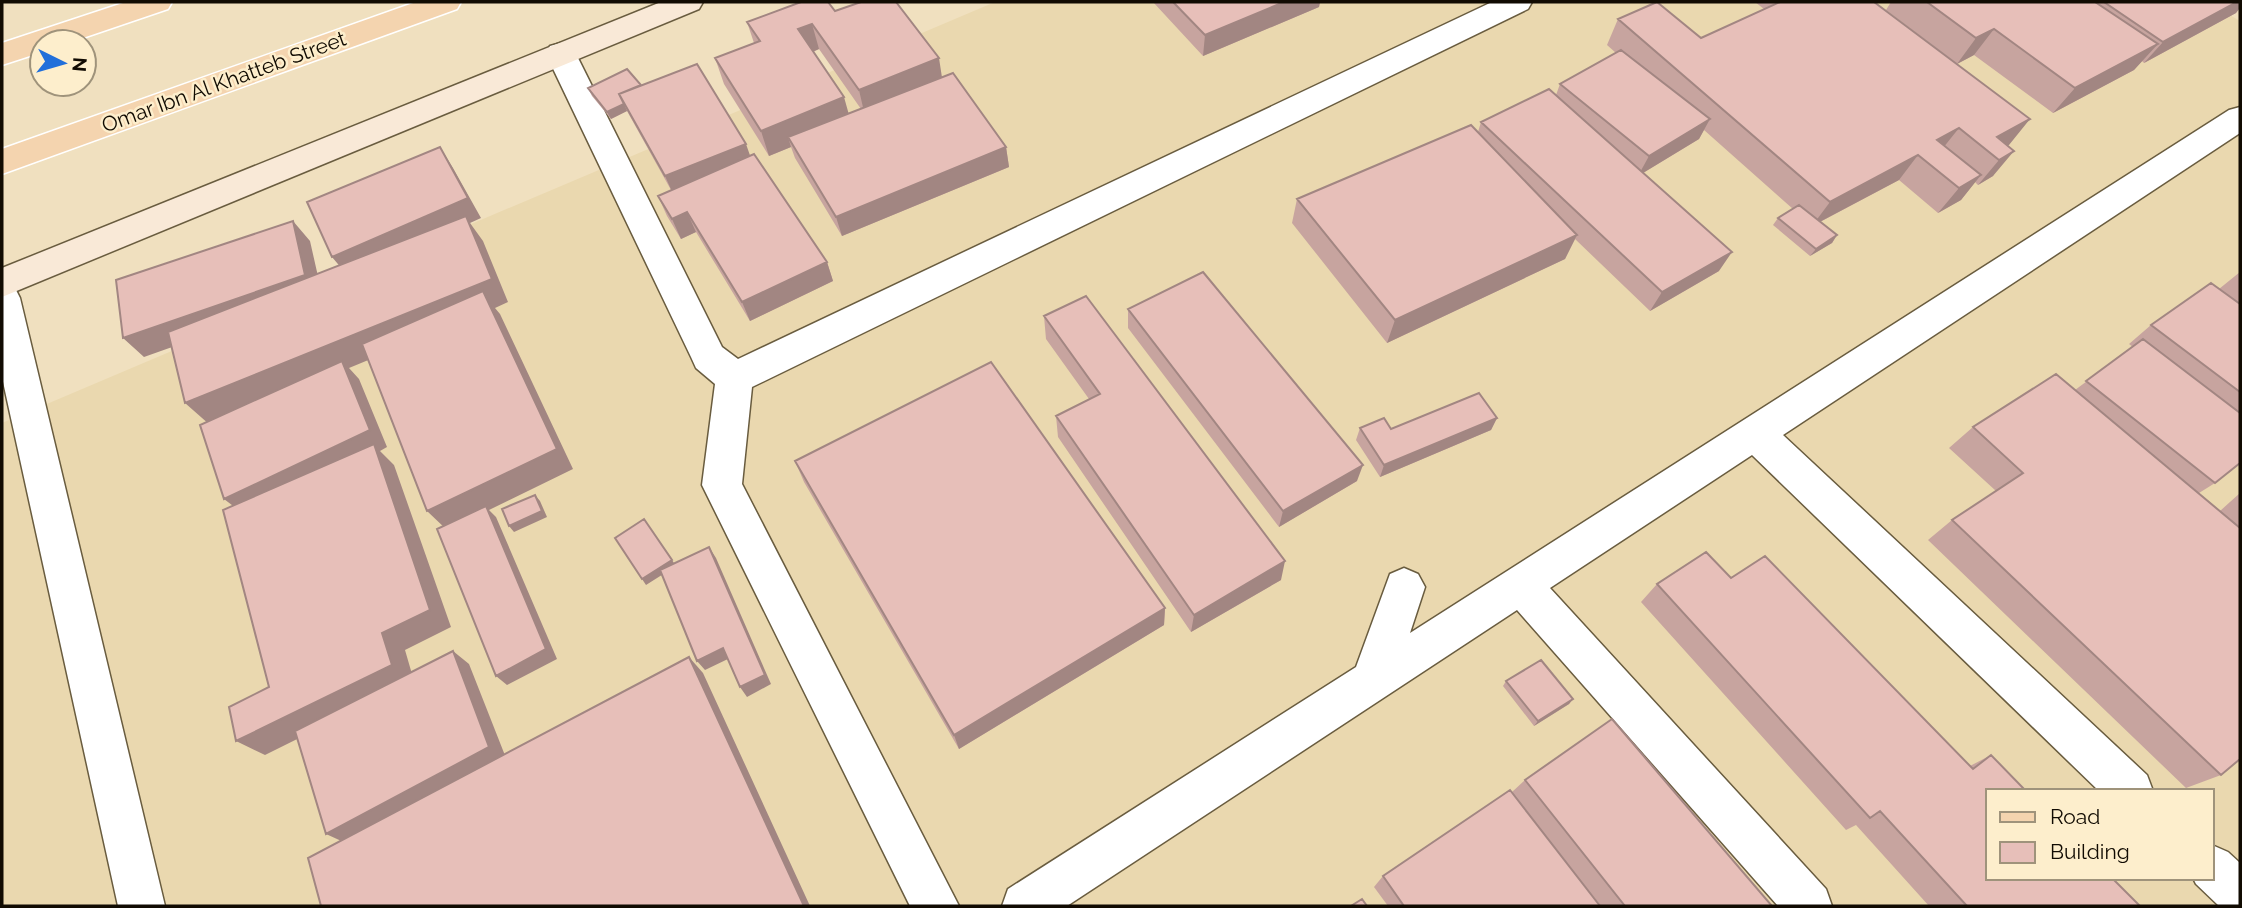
<svg xmlns="http://www.w3.org/2000/svg" width="2242" height="908" font-family="Raleway,sans-serif">
<style>
.built{fill:#ead8af;fill-rule:evenodd}
.lines{fill:none;stroke-linecap:round;stroke-linejoin:round}
.street-casing{stroke:#695c3f;stroke-width:3}
.secondary-casing{stroke:#695c3f;stroke-width:3}
.primary-casing{stroke:#fff;stroke-width:3}
.street{fill:#fff;fill-rule:evenodd}
.secondary{fill:#f9e9d7;fill-rule:evenodd}
.primary{fill:#f4d4af;fill-rule:evenodd}
.wall{fill:#c7a49f;fill-rule:evenodd}
.shaded-wall{fill:#a28682}
.building{fill:#e7bfb9;stroke:#a28682;stroke-width:2}
.labels{text-anchor:middle;stroke-width:5;stroke-linejoin:round;paint-order:stroke}
.street-label{font-size:21px;fill:#110b02;stroke:#fdeecc}
</style>
<rect width="100%" height="100%" fill="#f0e0bf"/>
<!-- built -->
<path class="built" d="M995 2H2208L2240 21V906H2V423ZM1988 791H2212V878H1988Z"/>
<g class="lines">
<defs>
<path id="street" d="M1492 2H1532L1528 9 752 387 742 484 959 906H910L702 485 715 384 696 368 691 357 546 54 550 46 561 43 572 46 576 54 722 347 738 359Z
M2240 107V133L1783 435 2147 775 2153 791H2099L1752 455 1550 588 1826 889 1832 906H1778L1517 610 1067 906H1002L1008 889 1356 667 1390 574 1404 568 1418 574 1425 587 1410 633 2229 110Z
M2 284 15 288 20 298 165 906H118L2 377Z
M2212 845 2228 852 2240 863V906H2219L2196 884 2193 878H2212Z"/>
<path id="secondary" d="M661 2H703L699 9 2 297V268Z"/>
<path id="primary" d="M126 2H172L168 9 71 42H42V52L2 65V43Z
M416 2H461L457 9 2 174V149Z"/>
</defs>
<!-- street casing -->
<use href="#street" class="street-casing"/>
<!-- secondary casing -->
<use href="#secondary" class="secondary-casing"/>
<!-- primary casing -->
<use href="#primary" class="primary-casing"/>
<!-- street -->
<use href="#street" class="street"/>
<!-- secondary -->
<use href="#secondary" class="secondary"/>
<!-- primary -->
<use href="#primary" class="primary"/>
</g>
<!-- wall -->
<path class="wall" d="M1153 2H1320L1319 7 1203 56Z
M1755 2H1874L2009 145 2007 146 1993 176 1978 185 1975 182 1961 200 1938 213 1899 180 1820 222 1837 235 1832 243 1810 256 1773 225 1778 218 1793 209 1704 130 1699 139 1643 173 1719 271 1650 311 1575 239 1565 259 1387 343 1292 223 1297 199 1478 132 1481 122 1556 95 1560 84 1616 53 1607 45 1618 19 1701 38 1764 9Z
M1891 2H2240L2236 13 2144 63 2142 61 2134 70 2053 113 1974 55 1957 64 1886 10Z
M835 11 942 78 1006 147 1009 167 842 236 795 158 791 147 769 156 724 84 715 58 754 43 747 22ZM819 49 861 109 849 114 813 52Z
M641 85 750 156 827 262 833 281 750 321 696 232 681 239 667 216 658 196 671 190 627 111 611 119 592 96 588 88Z
M2240 272V463L2215 483 2199 493 2220 511 2240 493V759L2221 775 2186 788 1928 540 1952 520 1996 491 1949 448 1973 427 2075 390 2133 347 2129 344 2151 325 2219 289Z
M1128 309 1357 481 1279 527 1128 328Z
M1044 316 1281 580 1191 632 1058 437 1056 416 1089 399 1046 339Z
M1497 418 1491 430 1380 477 1356 440 1360 428 1391 429Z
M795 461 1165 608 1164 625 959 749 804 482Z
M1731 578 1970 766 1991 755 2140 906H1929L1856 825 1846 830 1641 602 1657 584Z
M1506 681 1573 699 1569 704 1534 726 1503 686Z
M1525 780 1772 906H1601L1559 854 1600 906H1388L1374 887 1383 876 1512 792Z"/>
<!-- shaded-wall -->
<path class="shaded-wall" d="M1284 2H1320L1319 7 1203 56 1205 35Z
M2237 2H2240V8L2236 13 2144 63 2163 42Z
M812 24 819 49 805 55 798 29Z
M1994 29 1974 55 1957 64 1976 38Z
M2158 44 2134 70 2053 113 2075 88Z
M939 58 943 84 865 116 859 90Z
M844 97 851 122 788 137 791 147 769 156 761 131Z
M624 104 627 111 611 119 607 112Z
M1710 119 1699 139 1638 176 1649 156Z
M2030 119 2009 145 1992 154 1997 137Z
M1959 128 1939 153 1937 140Z
M746 144 753 164 674 196 665 176Z
M440 147 453 168 481 218 470 223 483 241 508 302 495 308 500 314 573 469 489 510 496 517 557 659 507 685 496 676 447 530 427 511 492 309 349 368 359 379 387 447 380 451 394 465 451 627 405 650 414 681 265 755 236 741 392 665 245 515 224 499 210 425 185 403 348 276 332 257Z
M1006 147 1009 167 842 236 836 217Z
M2014 151 1993 176 1978 185 1999 160Z
M1918 155 1899 180 1812 226 1830 202Z
M1981 175 1961 200 1938 213 1959 188Z
M687 212 696 232 681 239 672 219Z
M293 221 310 241 322 294 144 357 123 338Z
M1577 235 1565 259 1387 343 1395 320Z
M1837 235 1832 243 1810 256 1816 249Z
M1732 252 1719 271 1650 311 1662 292Z
M827 262 833 281 750 321 742 302Z
M1497 418 1491 430 1380 477 1384 465Z
M1363 465 1357 481 1279 527 1283 511Z
M535 495 540 501 547 517 514 532 509 526Z
M644 519 676 566 646 585 642 579Z
M709 547 716 558 771 684 747 697 740 687Z
M1285 561 1281 580 1191 632 1194 615Z
M1165 608 1164 625 959 749 954 735Z
M723 648 730 658 705 670 697 661Z
M453 651 469 664 506 758 348 844 326 834Z
M689 657 703 673 810 906H804Z
M1573 699 1569 704 1534 726 1538 721Z"/>
<!-- building -->
<path class="building" d="M801 2H828L835 11 861 2H896L939 58 859 90 812 24 798 29 844 97 761 131 715 58 760 41 747 22Z
M1173 2H1284L1205 35Z
M1657 2 1701 38 1780 2H1874L2030 119 1997 137 2014 151 1999 160 1959 128 1937 140 1981 175 1959 188 1918 155 1830 202 1618 19Z
M1927 2H2095L2158 44 2075 88 1994 29 1976 38Z
M2104 2H2237L2163 42Z
M1621 50 1710 119 1649 156 1560 84Z
M697 64 746 144 665 176 619 94Z
M627 69 641 85 619 94 624 104 607 112 588 88Z
M953 73 1006 147 836 217 788 137Z
M1549 89 1732 252 1662 292 1481 122Z
M1471 125 1577 235 1395 320 1297 199Z
M440 147 468 198 332 257 307 202Z
M754 154 827 262 742 302 687 212 672 219 658 196Z
M1799 205 1837 235 1816 249 1778 218Z
M466 216 492 279 185 403 168 332Z
M293 221 305 275 123 338 116 280Z
M1203 272 1363 465 1283 511 1128 309Z
M2211 283 2240 304V392L2151 325Z
M483 291 557 449 427 511 362 344Z
M1086 296 1285 561 1194 615 1056 416 1100 394 1044 316Z
M2143 339 2240 413V463L2215 483 2086 381Z
M342 361 370 430 224 499 200 425Z
M991 362 1165 608 954 735 795 461Z
M2056 374 2240 528V759L2221 775 1952 520 2023 473 1973 427Z
M1479 393 1497 418 1384 465 1360 428 1384 418 1391 429Z
M374 444 430 610 382 633 392 665 236 741 229 707 269 687 223 510Z
M535 495 542 511 509 526 502 509Z
M486 506 546 649 496 676 437 529Z
M644 519 672 560 642 579 615 538Z
M709 547 765 675 740 687 723 648 697 661 660 570Z
M1706 552 1731 578 1765 556 1973 769 1991 755 2026 791H1988V878H2112L2140 906H1967L1880 811 1870 818 1657 584Z
M453 651 489 747 326 834 295 731Z
M689 657 804 906H321L308 858Z
M1541 660 1573 699 1538 721 1506 681Z
M1612 719 1772 906H1625L1525 780Z
M1510 790 1600 906H1404L1383 876Z
M1362 899 1367 906H1351Z"/>
<g class="labels">
<!-- street labels -->
<g class="street-label">
<text transform="translate(224 82) rotate(-20)" y="7">Omar Ibn Al Khatteb Street</text>
</g>
</g>
<!-- border -->
<rect width="2242" height="908" fill="none" stroke="#110b02" stroke-width="7"/>
<!-- legend -->
<rect x="1986" y="789" width="228" height="91" fill="#fdeecc" stroke="#9f937b" stroke-width="2"/>
<rect x="2000" y="812" width="35" height="10" fill="#f4d4af" stroke="#9f937b" stroke-width="2"/>
<text x="2050" y="824" font-size="21" fill="#110b02">Road</text>
<rect x="2000" y="842" width="35" height="21" fill="#e7bfb9" stroke="#9f937b" stroke-width="2"/>
<text x="2050" y="859" font-size="21" fill="#110b02">Building</text>
<!-- north arrow -->
<g transform="translate(63 63) rotate(95)"><circle r="33" fill="#fdeecc" stroke="#9f937b" stroke-width="2"/>
<path d="M0-5L12 26L0 18L-12 26Z" fill="#216fda"/>
<text y="-10" font-size="19" font-weight="bold" text-anchor="middle" fill="#110b02">N</text>
</g>
</svg>
